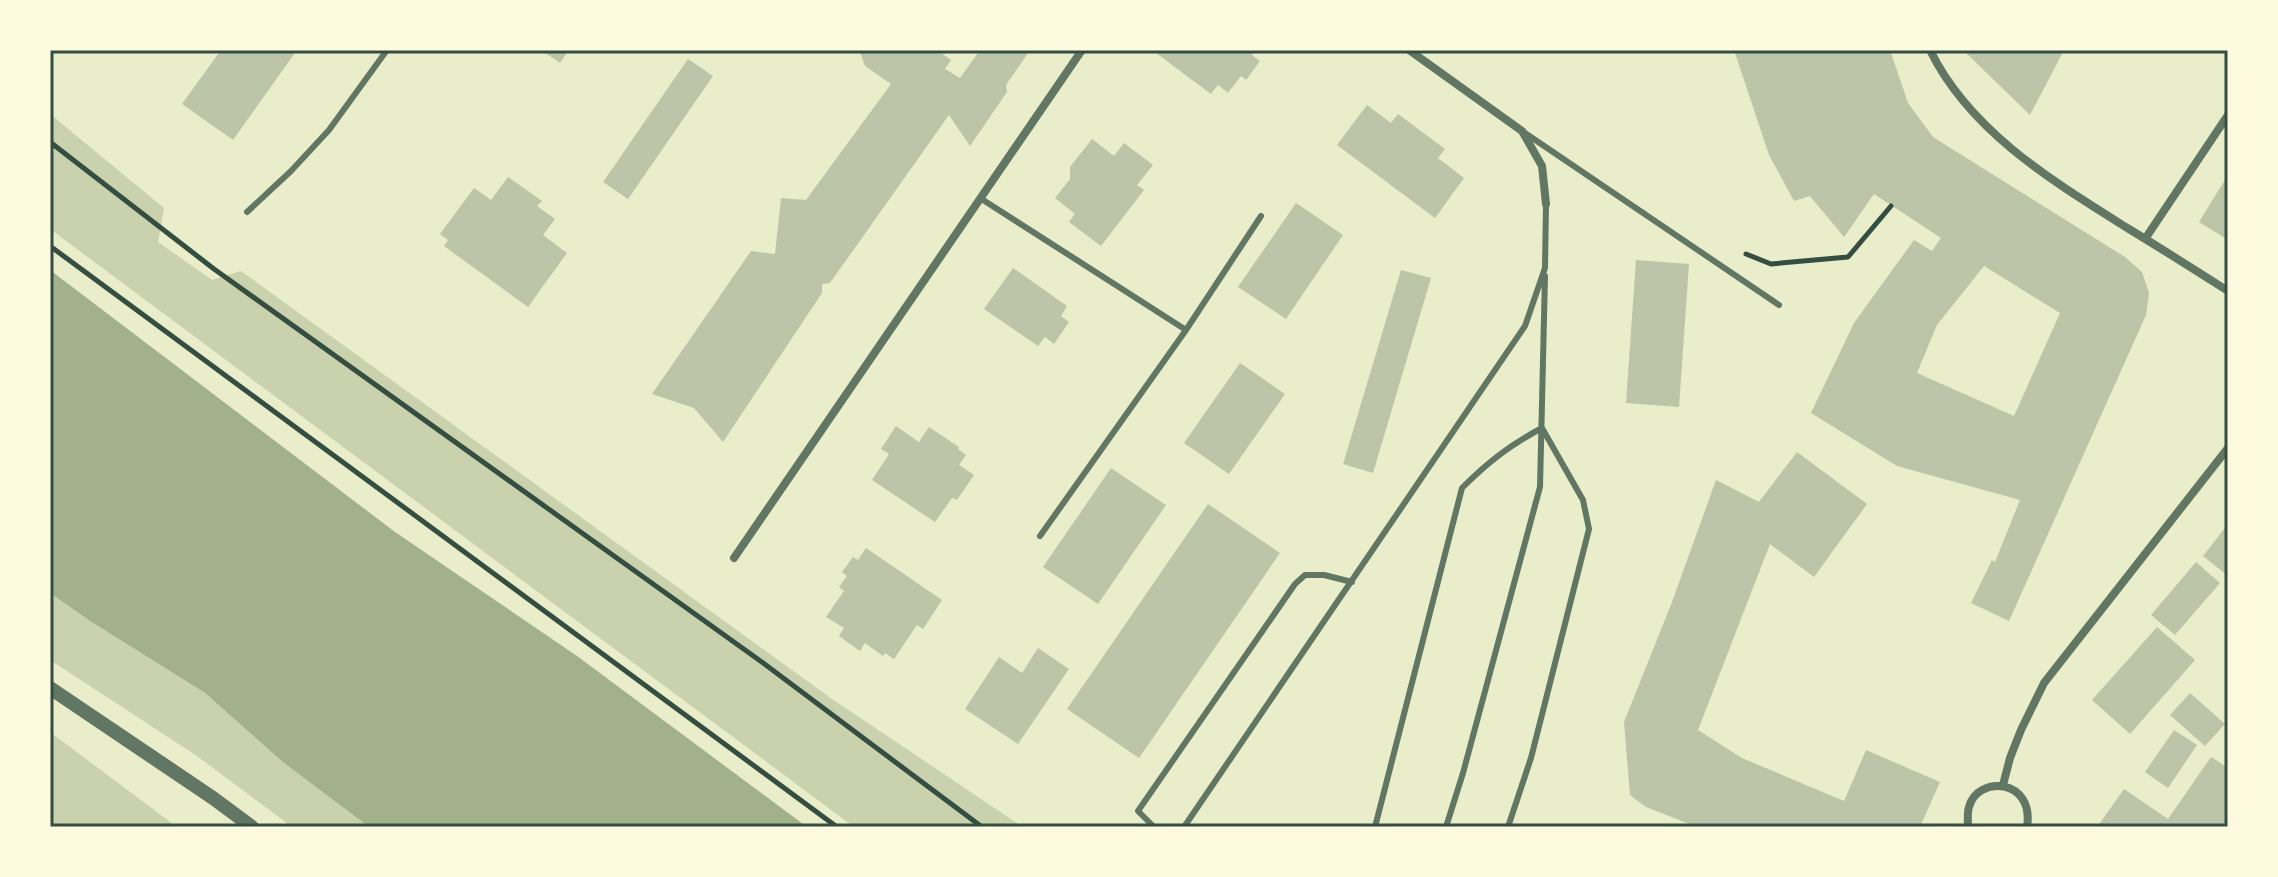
<svg xmlns="http://www.w3.org/2000/svg" width="2278" height="877" font-family="'Space Grotesk',sans-serif">
<style>
.green{fill:#cad2ad}
.water{fill:#a3b18a}
.building{fill:#bcc5a7;fill-rule:evenodd}
.lines{fill:none;stroke-linecap:round;stroke-linejoin:round}
.path{stroke:#344e41;stroke-width:5}
.service{stroke:#617663;stroke-width:6}
.minor{stroke:#617663;stroke-width:8}
.tertiary{stroke:#617663;stroke-width:14}
.neatline{fill:none;stroke:#344e41;stroke-width:3}
</style>
<rect width="100%" height="100%" fill="#e9edc9"/>
<!-- green -->
<path class="green" d="M50 114 164 208 158 242 212 280 241 271 832 699 1023 827H854L50 229Z
M50 593 90 621 205 693 284 763 369 827H292L197 756 50 660Z
M50 732 177 827H50Z"/>
<!-- water -->
<path class="water" d="M50 270 395 532 577 656 807 827H369L284 763 205 693 90 621 50 593Z"/>
<!-- building -->
<path class="building" d="M221 50H297L233 140 182 104Z
M541 50H569L560 63Z
M859 50H937L951 60 945 69 960 78 980 50H1030L1006 85 1007 92 970 146 949 115 830 283 822 284V293L723 442 694 408 652 394 751 251 775 254 781 198 806 200 891 84 865 66Z
M1152 50H1256L1252 55 1260 61 1246 80 1241 76 1228 93 1218 85 1211 94Z
M1734 50H1890L1908 103 1933 137 2125 257 2142 272 2149 293 2146 315 2009 621 1971 603 1992 560 1995 562 2020 500 1897 466 1811 413 1854 323 1914 240 1932 251 1941 238 1874 194 1844 237 1810 196 1794 201 1769 155ZM1984 266 2060 313 2014 416 1917 373 1937 325Z
M1963 50H2062L2063 52 2030 115Z
M688 59 713 76 628 199 603 182Z
M1367 105 1391 123 1398 114 1445 149 1438 158 1464 178 1435 218 1337 145Z
M1092 139 1114 156 1124 143 1153 165 1137 185 1144 190 1101 246 1069 222 1075 214 1055 198 1070 179V167Z
M2228 175V240L2199 222Z
M508 177 542 201 537 206 555 219 543 235 567 253 528 307 444 246 448 240 440 234 474 188 491 200Z
M1296 203 1343 235 1286 319 1238 287Z
M1636 260 1689 264 1679 407 1626 403Z
M1013 268 1067 306 1061 316 1069 322 1054 344 1045 337 1038 346 984 309Z
M1401 270 1431 278 1373 473 1343 464Z
M1240 363 1285 394 1229 474 1184 443Z
M896 426 919 442 929 427 959 447 958 449 966 455 959 465 974 475 957 500 952 498 935 522 872 480 889 454 881 449Z
M1797 452 1867 504 1814 577 1770 544 1698 730 1742 758 1844 801 1866 750 1940 782 1920 827H1697L1646 807 1630 795 1624 722 1672 602 1716 480 1759 502Z
M1111 468 1166 505 1098 604 1043 567Z
M1208 504 1280 553 1139 758 1067 709Z
M2228 524V576L2203 556Z
M866 548 942 600 923 629 917 625 894 659 885 653 883 656 865 643 860 651 839 636 844 628 826 617 844 591 839 587 847 576 842 572 853 557 858 560Z
M2196 562 2220 583 2175 635 2151 615Z
M2157 627 2195 660 2130 734 2092 700Z
M1038 648 1069 669 1018 744 965 709 999 657 1022 673Z
M2190 693 2225 724 2205 746 2170 715Z
M2174 730 2197 745 2168 788 2145 772Z
M2211 757 2228 768V827H2097L2124 789 2168 819Z"/>
<g class="lines">
<!-- path -->
<path class="path" d="M50 142 214 269 759 660 982 827
M50 246 837 827
M1746 254 1771 264 1848 257 1891 206"/>
<!-- service -->
<path class="service" d="M1525 133 1779 305
M980 198 1186 330
M247 212 291 171 329 130 387 50
M1040 536 1186 330 1261 216
M1154 827 1138 811 1295 584 1305 575H1324L1352 582
M1184 827 1525 326 1545 268 1546 204
M1375 827 1462 488C1488 462 1510 445 1542 428L1583 500 1589 529 1531 758 1508 827
M1446 827 1463 773 1540 487 1545 276"/>
<!-- minor -->
<path class="minor" d="M1409 50 1522 131 1542 166 1546 204
M1930 50C1970 132 2054 182 2129 229 2162 249 2195 270 2228 291
M2145 239 2228 115
M734 558 1082 50
M2003 785 2010 758 2021 730 2044 683 2228 448
M1968 827C1968 821 1967 813 1969 807 1977 775 2035 778 2027 827"/>
<!-- tertiary -->
<path class="tertiary" d="M50 688 213 798 252 827"/>
</g>
<!-- border -->
<rect width="2278" height="877" fill="none" stroke="#fefae0" stroke-width="104"/>
<rect x="52" y="52" width="2174" height="773" class="neatline"/>
</svg>
